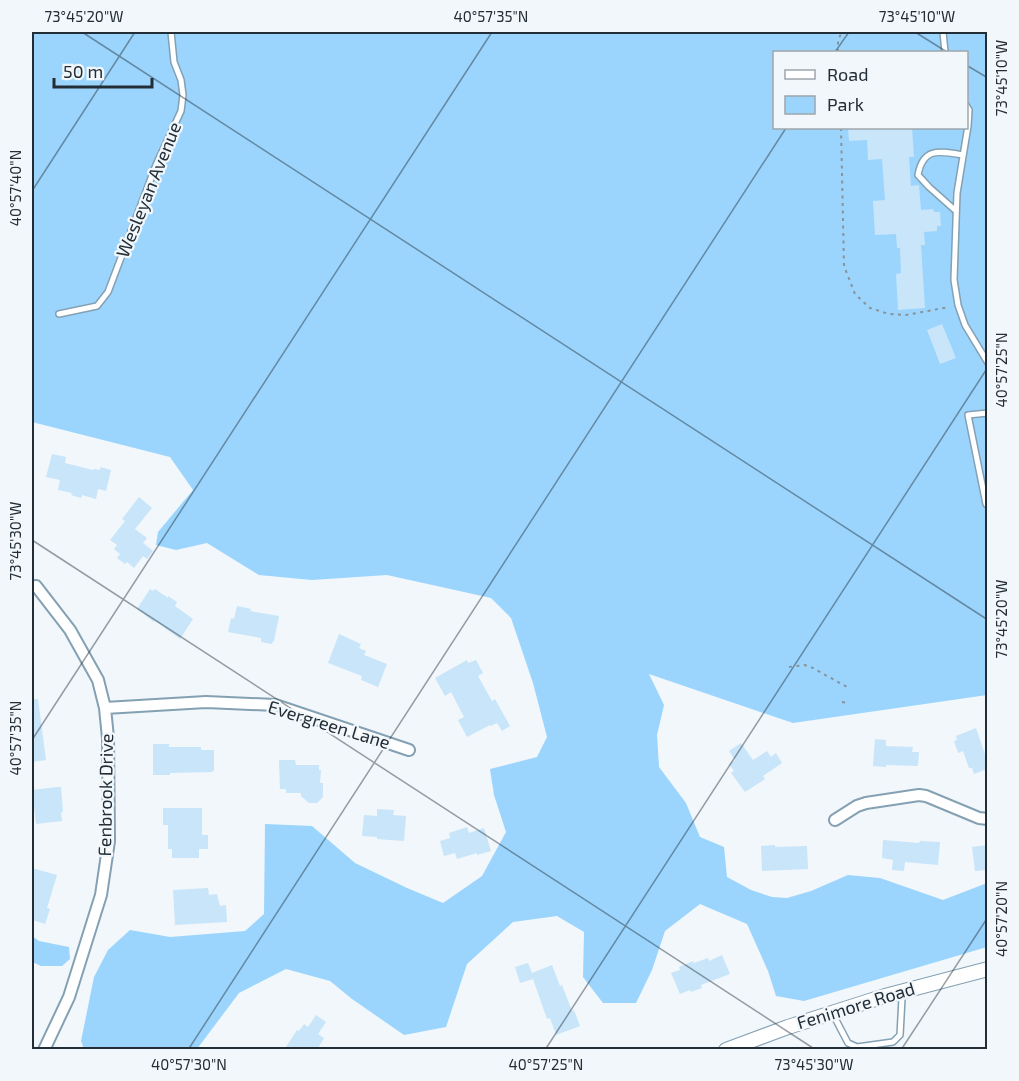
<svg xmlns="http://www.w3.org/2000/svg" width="1019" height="1081" font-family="'Exo 2',sans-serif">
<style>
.green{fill:#9bd5fd;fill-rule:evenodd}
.building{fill:#c8e5f9}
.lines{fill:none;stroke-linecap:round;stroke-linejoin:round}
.service-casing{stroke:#84a0b3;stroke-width:8}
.minor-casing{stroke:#84a0b3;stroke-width:14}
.tertiary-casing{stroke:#84a0b3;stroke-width:16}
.path{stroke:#8a9399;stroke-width:2;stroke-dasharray:3 4.5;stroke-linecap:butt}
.service{stroke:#fff;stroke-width:5}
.minor{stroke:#fff;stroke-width:10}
.tertiary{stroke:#fff;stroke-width:14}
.ticks{fill:none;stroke:#222d35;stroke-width:1.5;stroke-opacity:0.45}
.labels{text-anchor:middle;stroke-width:4.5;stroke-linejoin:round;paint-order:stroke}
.street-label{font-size:18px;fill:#222d35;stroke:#f1f7fb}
.neatline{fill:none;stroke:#222d35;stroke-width:2}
.ticks-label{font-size:15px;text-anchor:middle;fill:#222d35}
</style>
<rect width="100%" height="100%" fill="#f1f7fb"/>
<!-- green -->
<path class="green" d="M32 32H987V695L793 723 649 674 664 705 657 735 659 767 686 803 700 837 724 847 727 877 751 890 772 897 787 898 811 891 848 875 880 878 943 900 987 883V947L804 1001 776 996 768 971 747 924 700 904 665 931 652 970 636 1003H603L583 977 584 932 557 916 513 922 467 964 446 1027 404 1035 352 999 330 981 286 969 239 993 197 1049H84L81 1041 94 977 108 950 130 930 170 937 245 931 264 914 265 824 312 826 355 863 407 888 443 903 482 876 506 832 494 795 490 769 537 757 547 737 533 683 511 618 491 598 387 575 312 580 259 575 207 543 176 550 156 545 158 532 193 490 170 457 32 422ZM774 52H966V128H774Z
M32 936 39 941 69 947 70 959 62 966H41L32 962Z"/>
<!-- building -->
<path class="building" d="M848 128H912L914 157H909L911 186 919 185 921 210 933 209 934 212H940L941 226H937V231L924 232 925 245H921L925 308 898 310 896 274 901 273 900 248H897L896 234 875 235 873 201 885 200 882 159 868 160 867 140 849 141Z
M942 324 956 358 940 364 927 330Z
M52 454 66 457 65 463 93 470 94 469 100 470V467L111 470 106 491 98 489 96 499 82 495 81 498 71 495 72 493 58 490 60 480 46 477Z
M139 497 152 508 135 529 147 538 143 543 153 551 147 559 143 556 134 568 127 562 125 564 117 558 120 554 114 549 117 545 110 540 125 521 122 519Z
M150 589 153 591 155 589 168 598V596L177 602 175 606 193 619 180 639 155 621 154 622 137 609Z
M237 606 251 609 250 611 279 616 274 641H273L272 644 261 642V638L228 632 231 618 234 619Z
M339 634 361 644 359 648 366 651 364 655 387 664 378 687 361 680 362 676 328 663Z
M467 660 468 663 476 660 483 673 478 676 492 701 495 699 510 726 502 731 497 723 491 726 490 725 467 737 458 720 464 717 451 692 445 696 435 678Z
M32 699H38L46 760 32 762Z
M976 728 987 760V769L974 774 972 768H969L963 751 958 753 954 741 957 740 956 736Z
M875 739 886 740V746L913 747 912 752H919L918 766 886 765V767L873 766Z
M741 743 753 760 767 751 771 757 776 753 782 763 763 776 765 779 745 792 731 773 734 771 729 764 735 760 729 751Z
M153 744H169V747H201V750H214V771H213L212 772 170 773V775H153Z
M279 760H295L296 765H319V770H321L320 783H323V797L317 803H309L301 796V793H286V789H280Z
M57 787H61L63 812H61L62 821 36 824 32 790Z
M163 808H202V835H208V849H199V858H172V849H168V825H163Z
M377 809 394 810 393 815 406 816 404 841 377 839V837L362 836 364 815 377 816Z
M467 827 469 833 484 828 491 851 477 855V853L457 859 455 853 444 856 440 841 450 838 449 833Z
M883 840 919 843 920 841 940 842 938 865 905 862 904 871 892 870 893 860 882 858Z
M775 845V847L807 846 808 869 762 871 761 846Z
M987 845V870L975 871 972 847Z
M32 868 57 875 47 908 50 909 45 924 32 920Z
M208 888 209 895 217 894 220 906 226 905 227 922 175 925 173 890Z
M722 955 730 974 701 985 702 988 691 992 690 990 680 994 671 973 680 970 679 967 693 961 694 963 708 958 709 961Z
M528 963 532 973 552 965 560 986 562 985 572 1011 574 1010 580 1026 556 1035 550 1018 547 1019 533 979 520 983 515 967Z
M316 1015 326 1022 318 1034 324 1038 317 1050H284L297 1030 299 1031 304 1024 308 1027Z"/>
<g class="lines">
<defs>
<path id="service" d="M943 32 945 52
M966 105 969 110 968 126 957 193 954 280 958 305 965 325 988 363
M956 211 929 187 918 175C923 147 939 151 963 155
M59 314 97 306 108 292 156 165 181 111 183 95 181 80 174 62 171 32
M988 413 968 415 986 504H988
M835 1014 836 1020 848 1043 857 1047 893 1042 900 1035 902 998 900 992"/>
<path id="minor" d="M36 586 70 630 98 680 105 708 108 738 109 841 101 895 69 997 44 1050
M105 708 206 702 275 705 409 750
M835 820 857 806 866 803 919 795 926 796 979 818 988 819"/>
<path id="tertiary" d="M726 1050 788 1027 885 996 988 969"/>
</defs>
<!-- service casing -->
<use href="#service" class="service-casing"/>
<!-- minor casing -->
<use href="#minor" class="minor-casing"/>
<!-- tertiary casing -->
<use href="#tertiary" class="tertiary-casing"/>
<!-- path -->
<path class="path" d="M838 52V40L842 32
M841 128 844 266 855 294 870 308 889 314 906 315 949 307
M32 293V294
M789 667 805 665 811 667 847 687
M842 702 849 703"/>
<!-- service -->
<use href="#service" class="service"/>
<!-- minor -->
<use href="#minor" class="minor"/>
<!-- tertiary -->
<use href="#tertiary" class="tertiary"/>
</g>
<!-- ticks -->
<path class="ticks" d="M82 32 988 620M915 32 947 52M835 52 849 32M966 65 988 78M32 191 135 32M32 540 816 1050M32 740 492 32M188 1050 786 128M545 1050 988 367M901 1050 988 917"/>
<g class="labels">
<!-- street labels -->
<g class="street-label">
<text transform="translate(149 190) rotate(-68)" y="6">Wesleyan Avenue</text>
<text transform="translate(329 725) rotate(17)" y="6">Evergreen Lane</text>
<text transform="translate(106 795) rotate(-89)" y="6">Fenbrook Drive</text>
<text transform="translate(856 1006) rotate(-17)" y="6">Fenimore Road</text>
</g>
</g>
<!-- border -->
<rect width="1019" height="1081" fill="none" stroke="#f1f7fb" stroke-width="66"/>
<!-- legend -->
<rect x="773" y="51" width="195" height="78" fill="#f1f7fb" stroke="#9ea6ac" stroke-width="1.5"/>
<rect x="785" y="70" width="30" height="9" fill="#ffffff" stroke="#9ea6ac" stroke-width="1.5"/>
<text x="827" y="81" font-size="18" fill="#222d35">Road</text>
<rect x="785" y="96" width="30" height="18" fill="#9bd5fd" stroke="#9ea6ac" stroke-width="1.5"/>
<text x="827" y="111" font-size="18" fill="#222d35">Park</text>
<!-- scale -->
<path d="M54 78v9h98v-9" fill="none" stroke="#222d35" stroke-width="3"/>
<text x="63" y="78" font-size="18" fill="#222d35" stroke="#f1f7fb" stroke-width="4.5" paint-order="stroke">50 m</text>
<rect x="33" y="33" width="953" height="1015" class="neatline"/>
<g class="ticks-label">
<text x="84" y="22">73°45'20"W</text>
<text x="491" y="22">40°57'35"N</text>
<text x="917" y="22">73°45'10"W</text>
<text transform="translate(1002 78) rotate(-90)" y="5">73°45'10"W</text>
<text transform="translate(16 188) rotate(-90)" y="5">40°57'40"N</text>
<text transform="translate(1002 370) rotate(-90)" y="5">40°57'25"N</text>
<text transform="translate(16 541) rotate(-90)" y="5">73°45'30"W</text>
<text transform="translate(1002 619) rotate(-90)" y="5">73°45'20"W</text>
<text transform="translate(16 738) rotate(-90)" y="5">40°57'35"N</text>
<text transform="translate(1002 919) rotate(-90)" y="5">40°57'20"N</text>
<text x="189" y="1070">40°57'30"N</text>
<text x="546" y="1070">40°57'25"N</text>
<text x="814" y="1070">73°45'30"W</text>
</g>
</svg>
